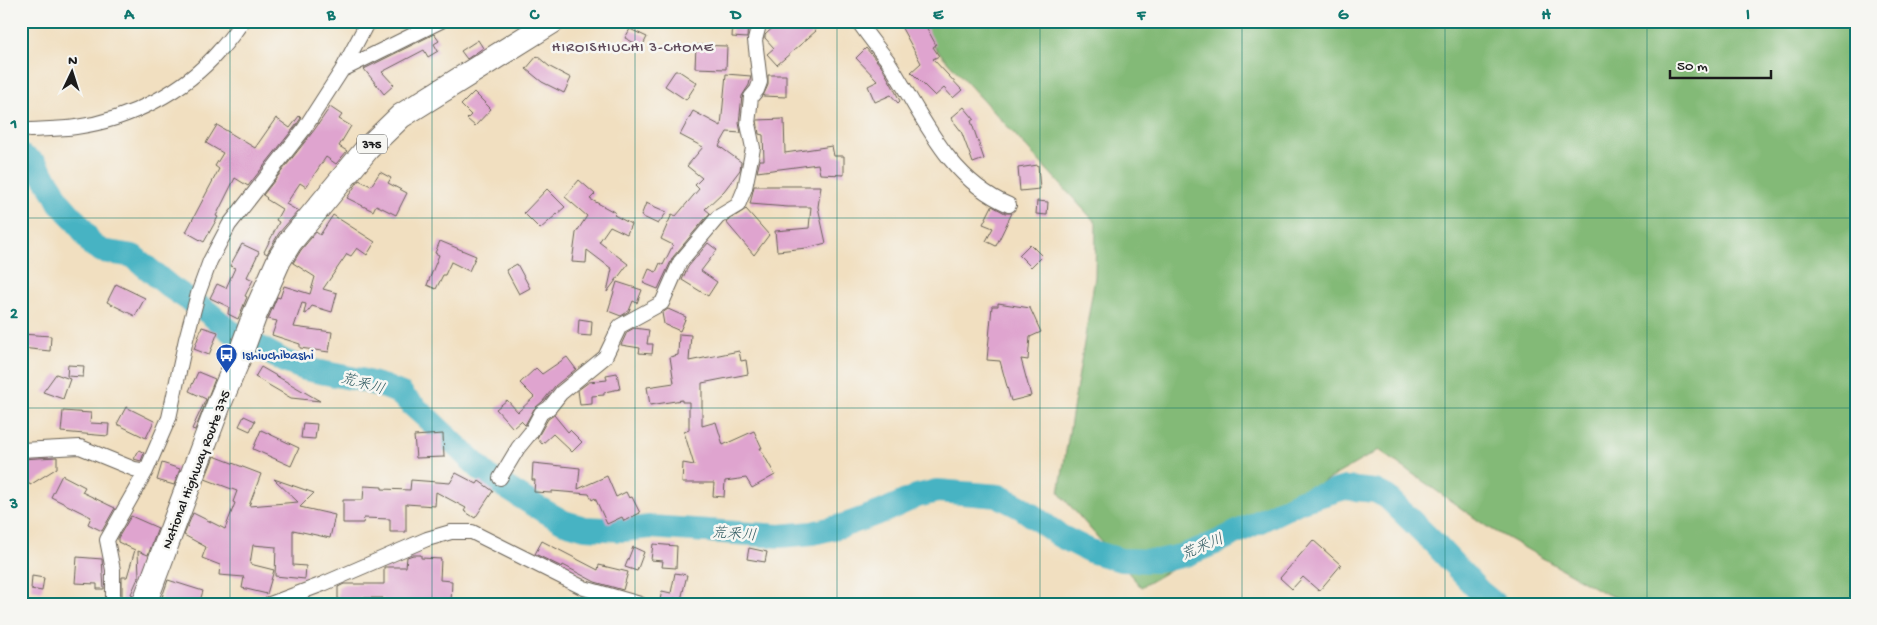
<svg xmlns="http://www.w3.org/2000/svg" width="1877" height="625" font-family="'Gochi Hand','Klee One',sans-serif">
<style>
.forest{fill:#83ba77;stroke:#506b4a}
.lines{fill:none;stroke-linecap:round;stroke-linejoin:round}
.river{stroke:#46b3c3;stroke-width:24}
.building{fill:#dfa4cf}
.minor-casing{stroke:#676055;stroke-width:16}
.trunk-casing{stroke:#676055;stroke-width:26}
.minor{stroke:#fff;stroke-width:14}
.trunk{stroke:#fff;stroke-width:24}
.grid{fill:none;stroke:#0f766e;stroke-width:1;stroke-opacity:0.55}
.labels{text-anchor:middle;stroke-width:5;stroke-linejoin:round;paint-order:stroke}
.shield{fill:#f6f6f2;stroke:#5d5d5c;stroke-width:1}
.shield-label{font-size:12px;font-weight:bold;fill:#1c1c1c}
.transit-label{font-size:14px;fill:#164399;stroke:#f6f6f2;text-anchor:start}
.street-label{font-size:14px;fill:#1c1c1c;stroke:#f6f6f2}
.neighbourhood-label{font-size:15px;letter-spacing:1px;fill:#604c5b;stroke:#f6f6f2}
.water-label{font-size:15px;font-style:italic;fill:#2d585f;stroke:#f6f6f2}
.neatline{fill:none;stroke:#0f766e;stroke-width:2}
.grid-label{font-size:16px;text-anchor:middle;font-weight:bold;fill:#0f766e}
</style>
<rect width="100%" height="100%" fill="#f6f6f2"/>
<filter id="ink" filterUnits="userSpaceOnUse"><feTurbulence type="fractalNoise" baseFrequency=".02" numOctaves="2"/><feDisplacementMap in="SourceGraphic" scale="10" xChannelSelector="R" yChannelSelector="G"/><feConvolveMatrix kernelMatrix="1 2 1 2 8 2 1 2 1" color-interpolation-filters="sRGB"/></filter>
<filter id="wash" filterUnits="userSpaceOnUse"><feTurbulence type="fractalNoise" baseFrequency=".0096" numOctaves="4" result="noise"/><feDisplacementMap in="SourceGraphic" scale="20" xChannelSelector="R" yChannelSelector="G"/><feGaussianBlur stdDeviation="1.12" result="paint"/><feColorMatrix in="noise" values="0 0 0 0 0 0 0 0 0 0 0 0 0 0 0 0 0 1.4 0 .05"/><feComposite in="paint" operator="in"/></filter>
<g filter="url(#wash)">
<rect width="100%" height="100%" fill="#f1dfc0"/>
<!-- forest -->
<path class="forest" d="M915 21H1856V604H1632L1604 593 1486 526 1379 450 1141 587 1059 493 1095 277 1096 223 915 26Z"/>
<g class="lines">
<!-- river -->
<path class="river" d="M21 156 31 161 37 166 53 190 59 202 80 226 92 245 102 251 133 256 170 287 209 313 230 331 284 361 305 369 361 380 385 387 402 394 401 395 428 419 489 477 537 507 564 522 585 528 624 530 650 527 780 536 813 533 845 525 884 511 917 496 937 491 999 496 1022 508 1060 536 1090 551 1121 560 1158 561 1185 555 1215 543 1301 501 1345 488 1375 491 1387 497 1433 542 1479 591 1495 604"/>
</g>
<g id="blocks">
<!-- building -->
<path class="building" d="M733 21H748L747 38 732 37Z
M780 21H807L816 31 777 65 767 54 774 48 765 38V35Z
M898 21H923L936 45 933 47 939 56 933 59 962 90 953 98 944 88 935 96 911 72 921 63Z
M630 29 647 37 642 47 625 38Z
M434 34 439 41 434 44 438 51 428 57 424 50 382 72 394 85 384 94 364 69Z
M478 40 483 48 467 59 461 51Z
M696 45 727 46 726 69 695 68Z
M866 48 881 66 892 85 900 101 898 103 891 95 875 102 868 86 878 81 856 58Z
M537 56 550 67 571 78 564 93 542 82 526 69Z
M675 71H679L697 83 686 100 665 86Z
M726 74 751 76 749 85 742 96 739 123 741 133 727 132 719 146 741 162 740 170 724 191 705 209 710 213 673 257 658 289 643 283 649 269 656 272 660 263 663 265 673 245 661 239 672 214 676 216 699 189 695 185 702 178 687 166 703 147 680 135 693 111 721 126Z
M768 75H786V97L763 96 768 85Z
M474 92 491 109 475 126 467 119 471 115 461 105Z
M330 107 342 115 339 119 351 126 339 146 347 151 336 164 326 157 306 187 300 183 286 204 298 211 279 233 267 254 264 252 279 222 276 220 282 209 266 199 267 198 263 195 315 129Z
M964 107 974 119 971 121 984 159 973 163 961 131 951 118Z
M299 116 301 118 297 124 248 186 235 178 216 216 218 217 204 242 186 232 219 169 215 166 223 153 206 143 217 125 255 148 276 118 290 128Z
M784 119 785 153 832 146 834 156H844V175L820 174 818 164 757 172 760 160H764L763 135 759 134 757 120Z
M1038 165 1040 189 1020 191 1018 168Z
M380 172 391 178 388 183 407 193 396 215 376 205 373 211 347 198 359 180 371 186Z
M579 180 595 194 590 199 616 213 614 215 631 224 627 234 610 226 599 242 628 264 607 292 612 269 587 250 586 263 572 262 576 233 587 216 565 197Z
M754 186H821L818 207 826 243 807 248 777 251 775 231 809 228 811 207H788L750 204Z
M547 189 565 207 540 229 524 213Z
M1037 201 1048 202 1047 215 1036 214Z
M646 203 667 212 658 224 641 216Z
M992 206 1005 213H1012L996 246 986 241 993 228 983 224Z
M746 209 769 235 754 255 726 222Z
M333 215 375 242 367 255 357 248 351 256 347 254 323 289 337 293 332 312 312 306 306 314 304 313 306 304 302 303 294 327 332 332 329 352 300 348V344L272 335 277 321 268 319 277 297 280 298 284 286 310 294 315 277 293 263 301 250 316 232 320 235Z
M440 241 476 256 469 271 451 262 445 275H443L436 289 427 285 439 255 435 253Z
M708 243 717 250 701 271 717 282 708 296 682 280 688 267Z
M242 244 259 252 247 277 253 280 245 296 247 297 238 319 228 314 229 307 210 298 217 284 226 288 235 268 230 266Z
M1030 244 1042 256 1031 267 1019 255Z
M517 264 530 288 519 294 506 270Z
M617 282 642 290 637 303 633 301 629 311 621 316 608 311Z
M116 284 145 298 135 316 107 302Z
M998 303 1030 308 1041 332 1030 337 1028 360 1021 359 1031 396 1011 401 1000 361 987 360 992 306H998Z
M668 309 686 317 680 331 664 324 662 313Z
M579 319 592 321 591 336 578 335Z
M202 327 218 332 209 355 194 349Z
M634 328 649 330 647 344H653L652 354 639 353 640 348 621 345 627 332Z
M21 334 51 336 50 351 21 348Z
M679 334 691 335 689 361 739 351 741 361 746 360 748 374 702 383V426L716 422 723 445 754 431 762 448H760L775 475 752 488 746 478 725 481 724 497 713 496 714 483H682L683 463 694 465 684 432 689 430V402H682V400L650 405 647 387 674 383 670 357 678 355Z
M567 357 576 369 555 386 543 401 534 409 525 425 521 421 513 428 496 409 507 400 518 412 534 397 520 383 536 368 542 374Z
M68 365 84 366 83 377 67 376Z
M261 367 320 401 291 398 255 377Z
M198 372 215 379 195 430 192 429 206 399 189 391Z
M617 373 620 389 604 392V395L592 396V404L580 405 578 390 589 382 607 380 606 375Z
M56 374 70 379 63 399 43 392Z
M126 407 154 421 146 438 117 424Z
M63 411 91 413 90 423 109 424 108 436 61 432Z
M554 415 568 432 570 430 582 442 572 452 553 434 542 444 537 438 548 419Z
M244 416 255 421 250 431 239 426Z
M303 423 317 424 315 439 301 438Z
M261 430 299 448 291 466 253 449Z
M443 434 444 457 416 458 414 436Z
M139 450 144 453 141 461 134 459Z
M214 456 261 474 249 506 298 502 274 479 314 493 300 507 335 515 330 538 293 530V565L306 566 305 579 275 576 276 547 253 545 250 564 274 570 267 594 242 588 244 577 219 575 220 565 202 558 206 547 184 535 193 513 225 529 235 503 233 502 237 491 205 479Z
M57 457V468L30 485 21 471V459Z
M162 463 180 469 174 485 157 480Z
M533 463 580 468 578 489 607 476 616 497 626 492 629 498 632 497 640 513 624 521 622 517 607 524 595 498 592 500 589 494 552 491V493L534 492 535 480H532Z
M456 473 477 484 479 481 493 491 475 518 464 511 466 508 436 492 435 506 406 504V532H390V519L364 518 363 523H343V500H363L364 486 382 487V489L410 490 411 480 450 483Z
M62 475 85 487 82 492 115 508 102 531 88 524 91 517 51 497Z
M131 516 158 528 148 555 138 551 139 576 131 594 133 595 131 602 122 604V577H127L135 550 118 542V538Z
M1313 540 1341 565 1319 591 1303 577 1292 589 1280 578Z
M542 541 598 570 599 565 628 572 623 590 595 582 563 565 562 567 535 554Z
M653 544 677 546 676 568 662 567 663 561 651 560Z
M633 547 644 552 637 571 625 567Z
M749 548 767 552 765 562 747 559Z
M413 555H421V558L441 559 440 580 452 581 451 604H382L383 598H361V604H338V587L344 584H384V567H406L407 557Z
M77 557 102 559 104 589H97V584L75 583Z
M675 573 687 575 681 600 674 598 672 604H659L662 591 671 593Z
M32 576 44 578 42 591 31 589Z
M168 580 203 591 199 604H173L161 600Z"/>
</g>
</g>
<g filter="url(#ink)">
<use href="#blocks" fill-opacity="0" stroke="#676055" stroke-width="1"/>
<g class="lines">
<defs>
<path id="minor" d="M858 21C867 35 878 48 888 61 922 114 947 179 1009 205
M342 70 441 21
M30 130C46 129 61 129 76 127 129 120 185 91 219 51 228 42 235 31 243 21
M21 450 80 447 134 469 146 471
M500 478 518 448 531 432 541 413 549 408 561 393 605 357 620 326 662 303 680 262 718 217 738 205 745 188 753 148 748 124 751 97 757 90 760 82 755 40 760 21
M113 604V570L107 540 146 471 169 418 186 339 198 294 210 261 229 225 304 129 342 70 366 25 373 21
M270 604 323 584 427 539 451 532H472L584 588 640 604"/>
<path id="trunk" d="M144 604 219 404 240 355 255 314 279 260 290 242 367 149 401 116 553 21"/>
</defs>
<!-- minor casing -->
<use href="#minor" class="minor-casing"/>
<!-- trunk casing -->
<use href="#trunk" class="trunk-casing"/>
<!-- minor -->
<use href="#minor" class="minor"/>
<!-- trunk -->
<use href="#trunk" class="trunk"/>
</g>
</g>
<!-- grid -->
<path class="grid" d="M230 21V604M432 21V604M635 21V604M837 21V604M1040 21V604M1242 21V604M1445 21V604M1647 21V604M21 218H1856M21 408H1856"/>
<!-- icons -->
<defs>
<symbol id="bus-pin" viewBox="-11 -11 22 30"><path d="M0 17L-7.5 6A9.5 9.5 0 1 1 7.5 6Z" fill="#1a4fb4" stroke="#f6f6f2"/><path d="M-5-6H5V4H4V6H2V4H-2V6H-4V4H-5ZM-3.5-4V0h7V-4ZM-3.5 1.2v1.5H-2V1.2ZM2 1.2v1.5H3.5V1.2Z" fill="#fff"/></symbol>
</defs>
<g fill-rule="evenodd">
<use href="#bus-pin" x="214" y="342" width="25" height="34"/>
</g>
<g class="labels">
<!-- shield labels -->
<rect class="shield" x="357" y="134.5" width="30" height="19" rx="4"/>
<g class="shield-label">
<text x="372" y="148">375</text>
</g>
<!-- transit labels -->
<g class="transit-label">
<text x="242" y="359">Ishiuchibashi</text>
</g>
<!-- street labels -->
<g class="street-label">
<text transform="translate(195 469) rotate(-69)" y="5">National Highway Route 375</text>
</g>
<!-- neighbourhood labels -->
<g class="neighbourhood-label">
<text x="633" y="51">HIROISHIUCHI 3-CHOME</text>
</g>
<!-- water labels -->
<g class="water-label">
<text transform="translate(363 383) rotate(16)" y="5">荒釆川</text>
<text transform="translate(734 533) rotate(4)" y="5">荒釆川</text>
<text transform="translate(1202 546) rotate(-23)" y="5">荒釆川</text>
</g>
</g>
<!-- margin -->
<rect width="1877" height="625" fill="none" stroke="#f6f6f2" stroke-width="55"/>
<!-- north arrow -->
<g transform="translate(72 72) rotate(4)" stroke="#f6f6f2" stroke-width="4" paint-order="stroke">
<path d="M0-4L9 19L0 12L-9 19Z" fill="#1c1c1c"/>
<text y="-8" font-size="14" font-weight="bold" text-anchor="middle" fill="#1c1c1c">N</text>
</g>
<!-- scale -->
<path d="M1670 70v8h101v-8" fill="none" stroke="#1c1c1c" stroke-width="2.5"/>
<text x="1677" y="70" font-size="15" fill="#1c1c1c" stroke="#f6f6f2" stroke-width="4" paint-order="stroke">50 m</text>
<rect x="28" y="28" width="1822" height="570" class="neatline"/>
<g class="grid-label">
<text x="129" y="19">A</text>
<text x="331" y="19">B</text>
<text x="534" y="19">C</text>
<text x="736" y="19">D</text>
<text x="938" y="19">E</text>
<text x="1141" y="19">F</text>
<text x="1343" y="19">G</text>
<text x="1546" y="19">H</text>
<text x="1748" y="19">I</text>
<text x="14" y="128">1</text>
<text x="14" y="318">2</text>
<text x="14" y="508">3</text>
</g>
</svg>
